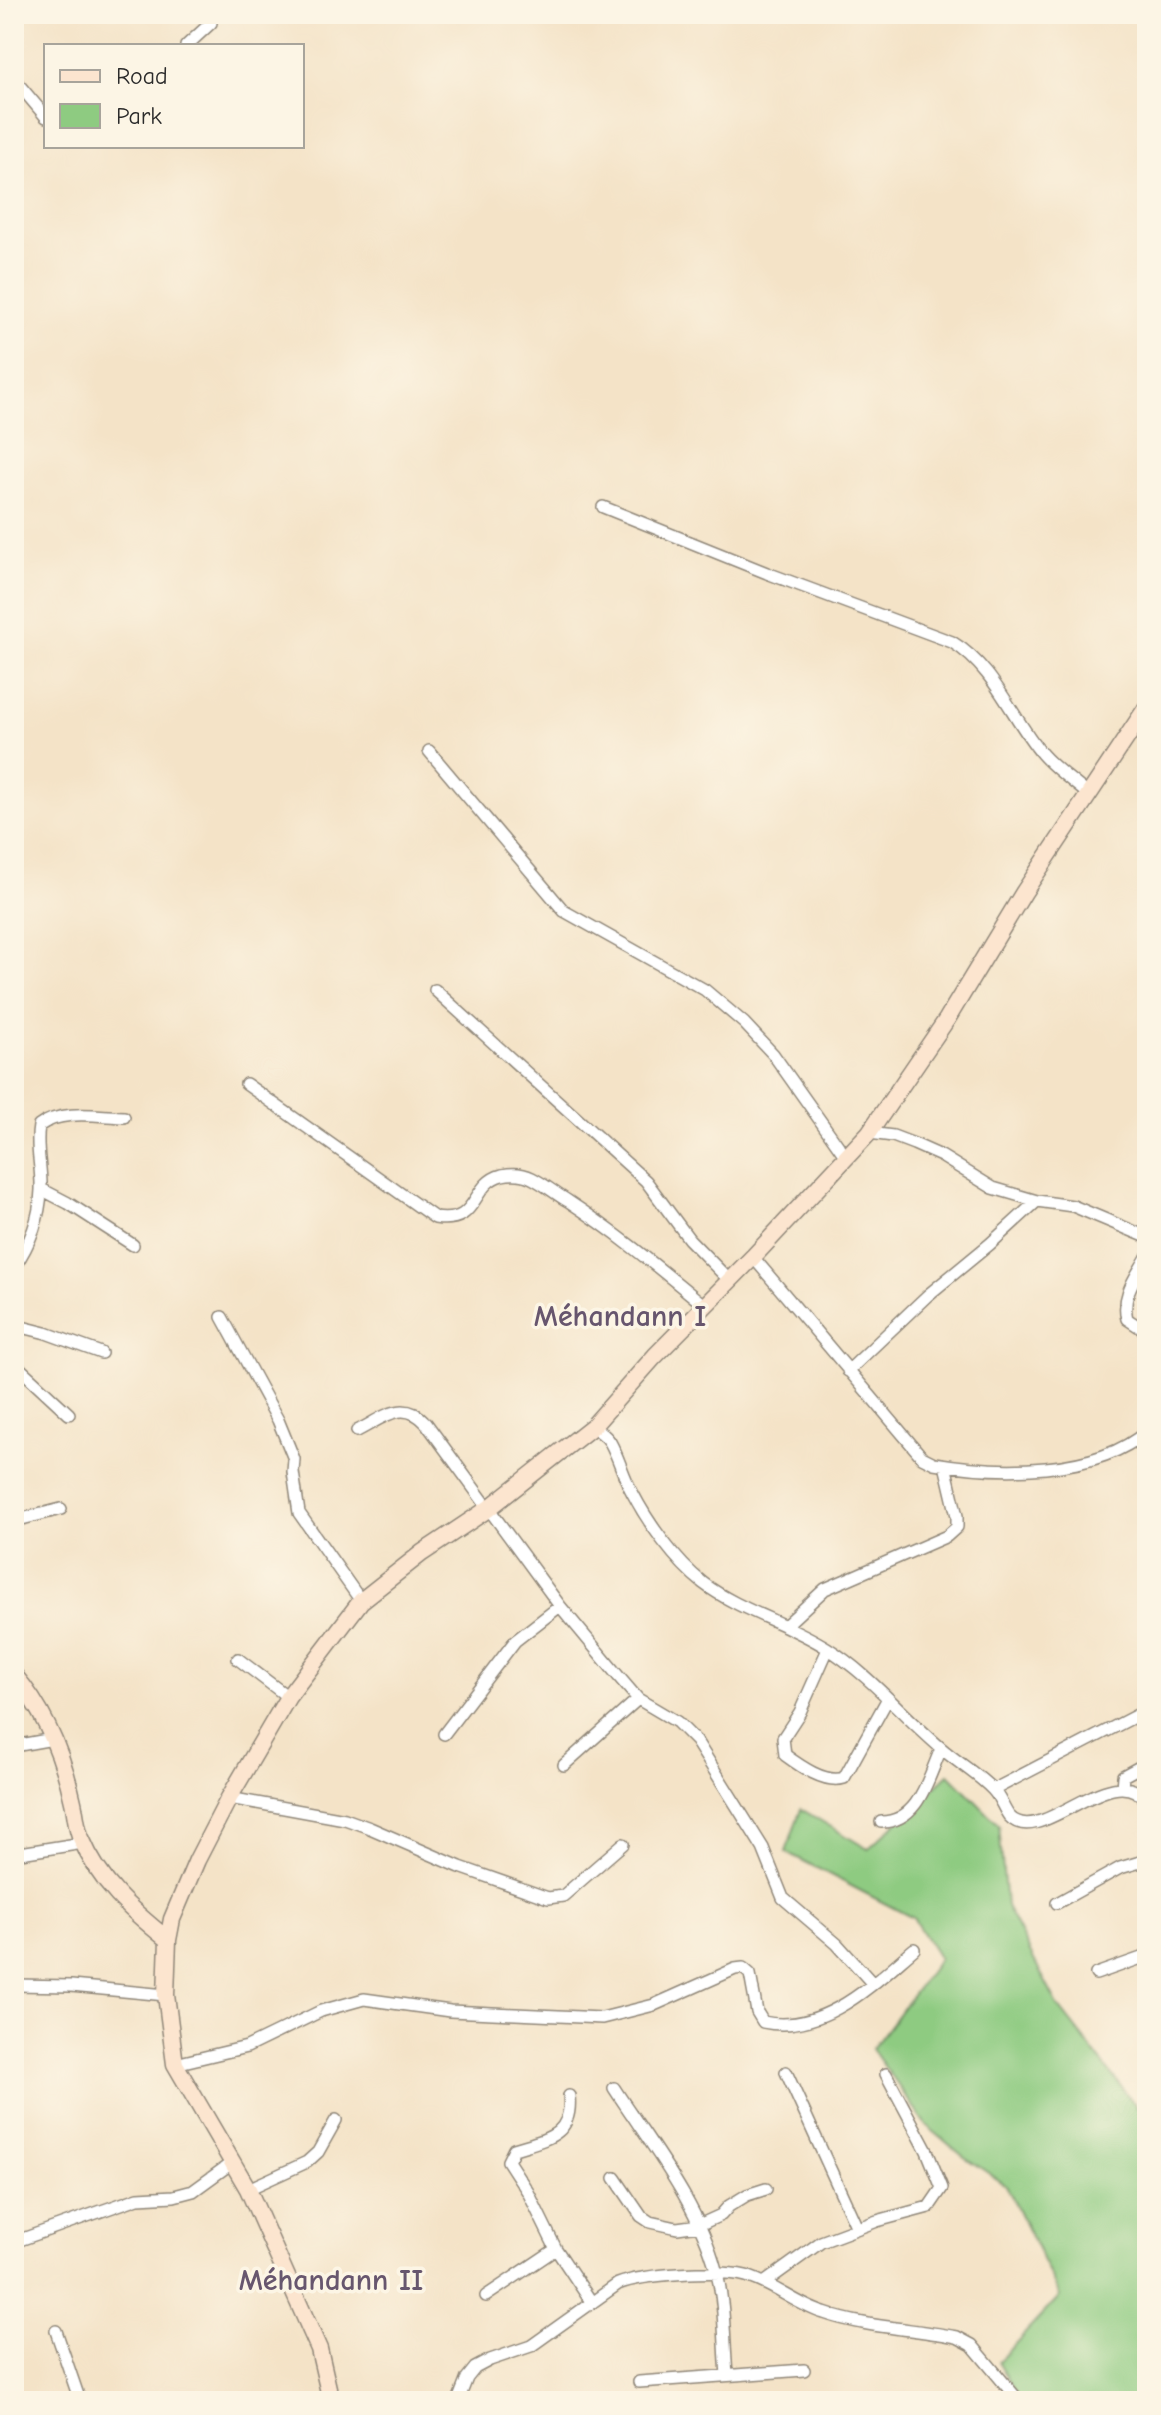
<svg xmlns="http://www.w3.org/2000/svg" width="1161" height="2415" font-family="'Comic Neue',sans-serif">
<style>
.green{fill:#8ecb81;stroke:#5c7b56;stroke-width:2}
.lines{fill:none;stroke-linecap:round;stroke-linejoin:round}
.street-casing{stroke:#908779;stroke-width:14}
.secondary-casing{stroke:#908779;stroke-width:19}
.street{stroke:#fff;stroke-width:11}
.secondary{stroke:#fce5cf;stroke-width:16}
.labels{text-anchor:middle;stroke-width:7;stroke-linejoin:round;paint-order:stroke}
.quarter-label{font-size:30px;font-weight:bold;fill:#67566e;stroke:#fcf5e5}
</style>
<rect width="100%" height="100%" fill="#fcf5e5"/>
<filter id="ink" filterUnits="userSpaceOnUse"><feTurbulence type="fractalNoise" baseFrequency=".0125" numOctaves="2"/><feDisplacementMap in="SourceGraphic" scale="16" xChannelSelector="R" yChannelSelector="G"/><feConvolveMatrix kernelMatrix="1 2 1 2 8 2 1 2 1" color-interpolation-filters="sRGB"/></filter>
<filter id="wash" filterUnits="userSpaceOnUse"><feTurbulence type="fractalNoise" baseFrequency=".006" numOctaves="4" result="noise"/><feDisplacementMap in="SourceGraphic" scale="32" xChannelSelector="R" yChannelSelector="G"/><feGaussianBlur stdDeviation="1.8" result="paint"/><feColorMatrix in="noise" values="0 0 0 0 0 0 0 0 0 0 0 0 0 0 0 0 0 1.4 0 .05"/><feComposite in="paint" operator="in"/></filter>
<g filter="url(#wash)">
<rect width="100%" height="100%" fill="#f4e3c7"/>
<!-- green -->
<path class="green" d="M949 1774 999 1825 1006 1906 1058 2006 1147 2120V2401H1021L998 2362 1060 2296 1006 2185 963 2156 926 2125 872 2049 939 1959 913 1918 786 1852 801 1809 868 1849Z"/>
</g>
<g filter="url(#ink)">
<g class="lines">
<defs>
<path id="street" d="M186 46 211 23
M14 79 46 117
M603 507 767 573 952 642C995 668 1011 717 1042 754 1055 769 1074 782 1089 795
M429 751 564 911 705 990 744 1023 773 1054 846 1157
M435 990 646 1181 689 1239 730 1281
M246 1084 435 1218C481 1225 469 1184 502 1175 512 1173 522 1173 532 1178 544 1184 556 1194 568 1201 617 1233 660 1269 705 1306
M869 1133 893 1136 914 1144 941 1156 993 1188 1037 1201 1073 1206 1147 1237
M41 1189 68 1203 133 1245
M753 1257 922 1457 934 1463C998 1474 1096 1476 1147 1431
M1147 1257C1136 1277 1121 1295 1127 1319L1147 1332
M14 1267C30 1244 40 1217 41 1190 42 1168 35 1147 39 1126 61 1109 97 1116 124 1117
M222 1317 278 1420 294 1459 293 1472 299 1513 361 1601
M14 1325 46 1333 101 1353
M14 1363 69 1414
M848 1371 928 1295 990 1244 1037 1201
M593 1426C598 1431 606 1435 610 1442 619 1458 623 1476 632 1492 648 1523 675 1561 703 1583 740 1611 788 1623 827 1648 869 1674 903 1716 941 1748 958 1763 978 1774 993 1790 1000 1797 1003 1808 1009 1816 1040 1851 1114 1753 1147 1802
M357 1431C383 1418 403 1398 426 1423L560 1606 619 1677 638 1699 677 1722 696 1741 763 1848 783 1898 837 1944 873 1984
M14 1521 61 1509
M785 1626 825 1589 947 1536 957 1527V1516L945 1465
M828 1649 800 1712 783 1738 785 1755C800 1766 825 1784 844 1778L887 1700
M238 1659 288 1697
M444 1734 515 1641 560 1606
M14 1746 53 1739
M564 1765 638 1699
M1122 1788 1123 1776 1147 1763
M993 1790 1147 1710
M229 1798 345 1819 370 1828 460 1867 548 1898 563 1896 623 1844
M881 1822C919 1822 928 1778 941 1749
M14 1854 83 1843
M1057 1903 1120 1868 1147 1860
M1096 1974 1147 1956
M14 1985 71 1986 166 1995
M175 2064 247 2047 321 2011 364 1999 450 2011 602 2018 654 2005 735 1969 743 1968 750 1974 757 2012 763 2022C823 2035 873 1984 914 1949
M786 2072 857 2228
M614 2088C651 2145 698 2203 716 2270 725 2303 724 2341 727 2375
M569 2096C573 2136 546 2139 514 2149L508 2161 528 2192 556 2249 592 2303
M615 2178 641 2216 650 2222 677 2228 699 2225 721 2215 729 2206 747 2195 766 2189
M248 2189 307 2162 318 2152 336 2120
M14 2242 138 2198 174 2196 193 2191 233 2162
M764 2283 821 2242 877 2221 929 2207 942 2188 927 2151 886 2074
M486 2296 556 2249
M56 2331 80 2401
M639 2382 804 2370
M458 2401 467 2378 475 2368 490 2360 531 2346 618 2284C643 2274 720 2269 746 2276 774 2284 797 2305 824 2313 863 2327 915 2329 957 2337L972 2345 1019 2401"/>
<path id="secondary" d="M14 1675C44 1710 63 1756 73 1802 76 1815 76 1827 81 1838 100 1884 131 1910 168 1940
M331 2401 319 2349 248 2189 175 2064 166 1995 168 1940 172 1919 197 1860 229 1798 288 1697 361 1601 422 1553 488 1509 593 1426 655 1356 753 1257 869 1133 947 1019 1024 892 1147 707"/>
</defs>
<!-- street casing -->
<use href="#street" class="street-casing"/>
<!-- secondary casing -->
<use href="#secondary" class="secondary-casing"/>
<!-- street -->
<use href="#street" class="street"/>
<!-- secondary -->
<use href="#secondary" class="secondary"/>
</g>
</g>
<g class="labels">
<!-- quarter labels -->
<g class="quarter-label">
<text x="620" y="1326">Méhandann I</text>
<text x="331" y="2290">Méhandann II</text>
</g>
</g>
<!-- margin -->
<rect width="1161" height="2415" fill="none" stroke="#fcf5e5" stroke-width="48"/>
<!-- legend -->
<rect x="44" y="44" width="260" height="104" fill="#fcf5e5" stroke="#a8a49b" stroke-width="2"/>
<rect x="60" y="70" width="40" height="12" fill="#fce5cf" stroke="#a8a49b" stroke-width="2"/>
<text x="116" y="84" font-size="24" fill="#2b2b2b">Road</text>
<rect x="60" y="104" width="40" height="24" fill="#8ecb81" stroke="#a8a49b" stroke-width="2"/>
<text x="116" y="124" font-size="24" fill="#2b2b2b">Park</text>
</svg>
